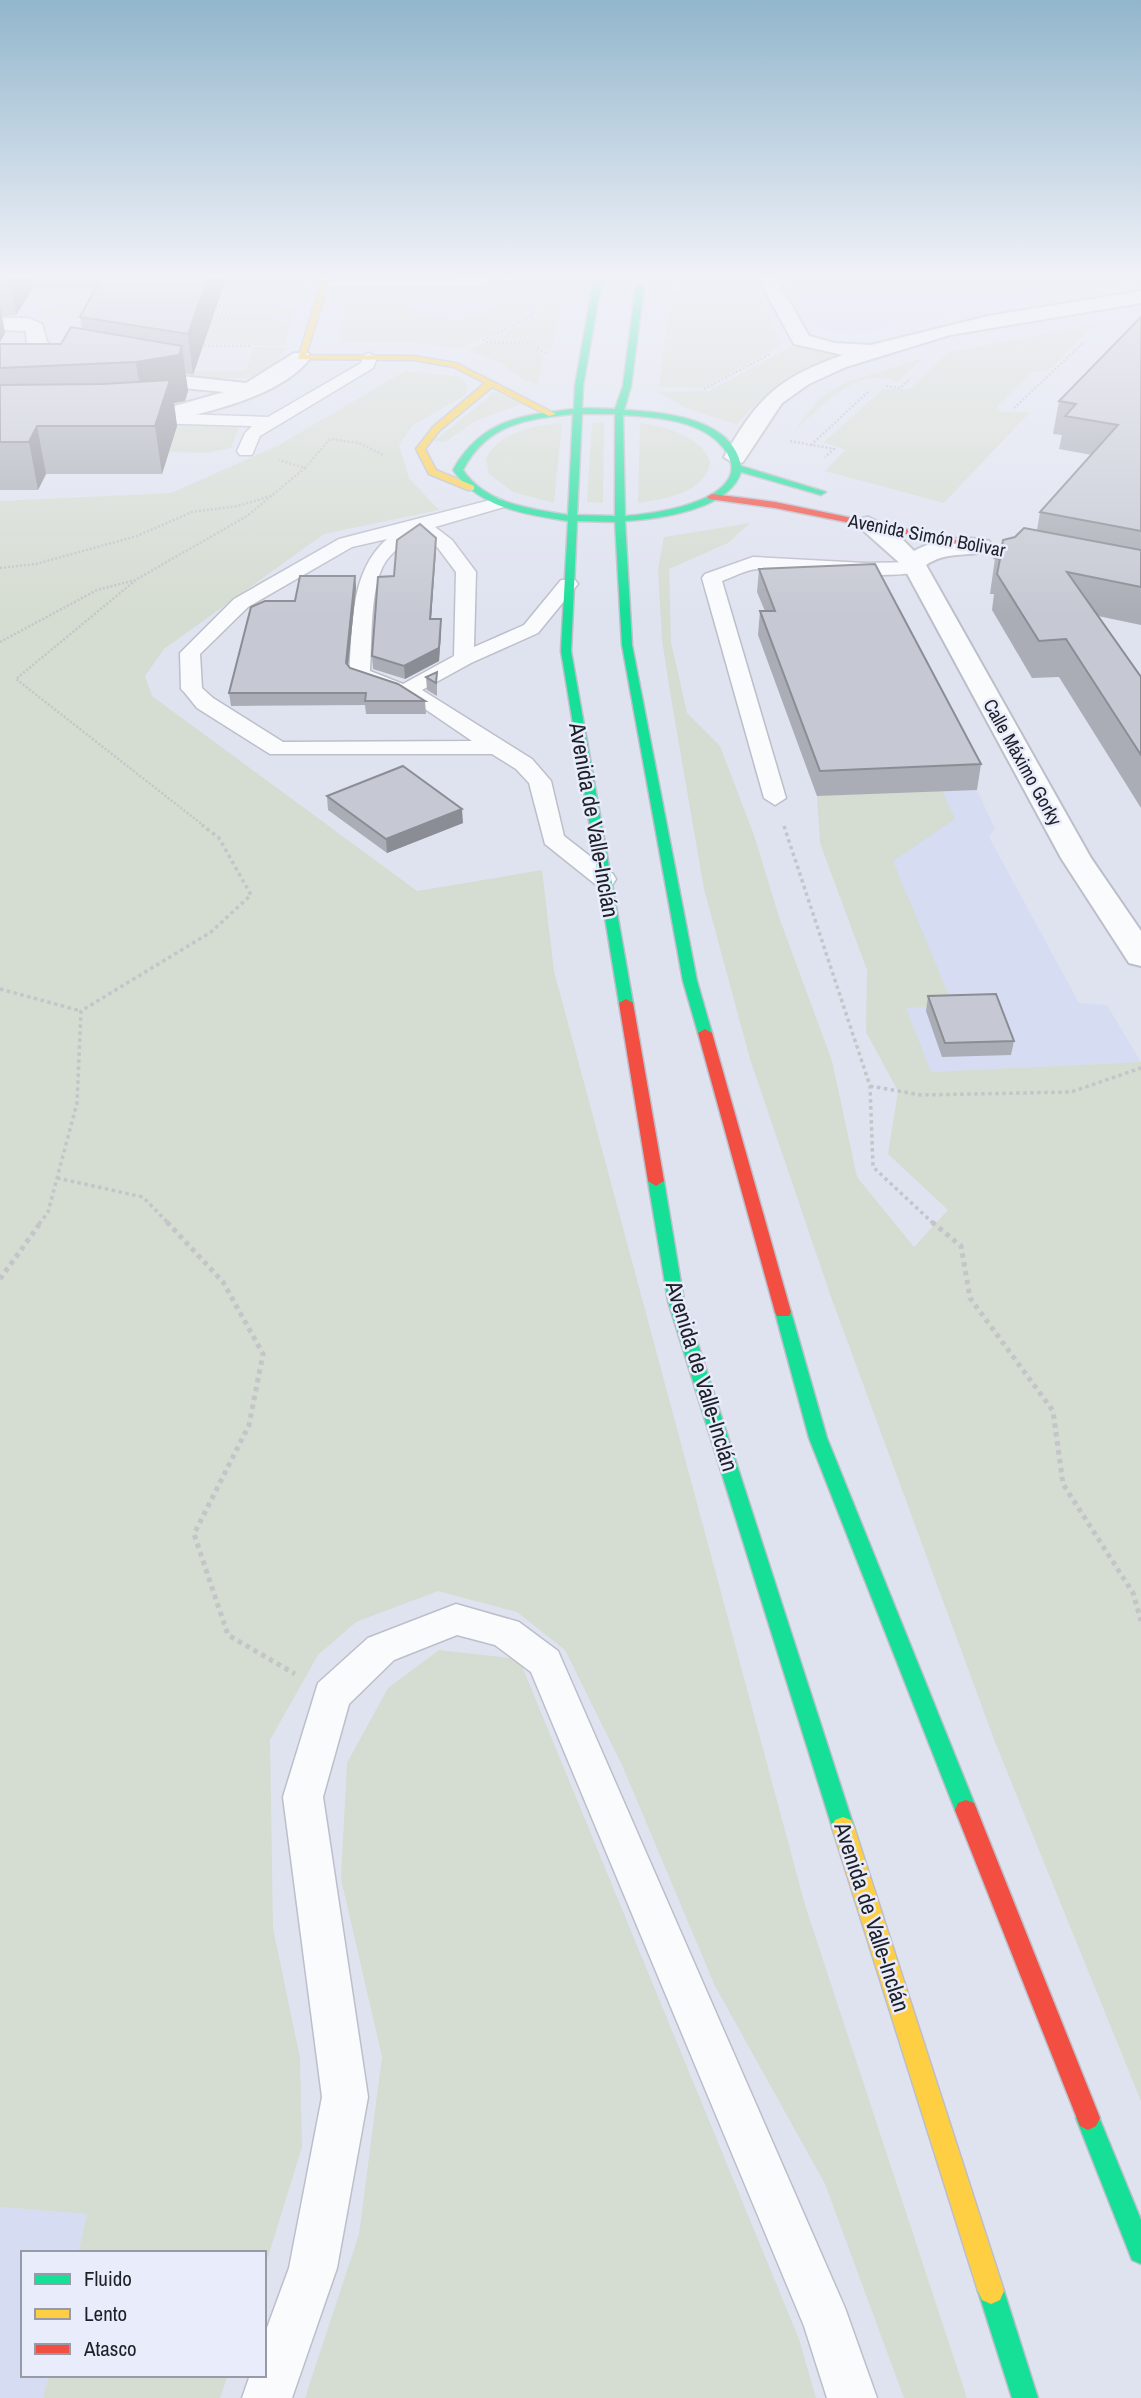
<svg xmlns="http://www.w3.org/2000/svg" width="1141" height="2398" font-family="'Archivo Narrow',sans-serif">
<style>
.built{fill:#d6dcf2}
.green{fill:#d5dcd1;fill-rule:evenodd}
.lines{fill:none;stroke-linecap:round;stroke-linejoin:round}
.lane-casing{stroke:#bcbfc9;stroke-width:3}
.street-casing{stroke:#bcbfc9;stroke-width:4}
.fast-casing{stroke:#bcbfc9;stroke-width:3}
.slow-casing{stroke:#bcbfc9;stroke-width:3}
.jam-casing{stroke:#bcbfc9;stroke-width:3}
.path-far2{stroke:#c4c5c9;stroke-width:2.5;stroke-dasharray:2 2;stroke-linecap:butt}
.path-far1{stroke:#c4c5c9;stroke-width:3.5;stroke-dasharray:3.5 3.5;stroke-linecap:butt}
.path{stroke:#c4c5c9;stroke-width:5;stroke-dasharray:4.5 4.5;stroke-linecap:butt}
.lane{fill:#fafbfd;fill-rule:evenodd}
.street{fill:#fafbfd;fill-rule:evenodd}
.fast{fill:#16e098;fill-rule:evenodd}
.slow{fill:#ffcf43;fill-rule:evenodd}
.jam{fill:#f24e42;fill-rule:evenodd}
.path-bridge{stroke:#c4c5c9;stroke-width:2.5;stroke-dasharray:2 2;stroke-linecap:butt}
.wall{fill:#aaadb5}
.shaded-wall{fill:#8b8d94}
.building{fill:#c6c9d3;stroke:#8b8d94;stroke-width:2}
.labels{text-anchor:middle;stroke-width:5;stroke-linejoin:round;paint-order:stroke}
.far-street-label{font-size:19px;fill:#1e2028;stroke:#e9edfb}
.street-label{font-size:23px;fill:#1e2028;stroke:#e9edfb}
</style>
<rect width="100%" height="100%" fill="#dfe3f0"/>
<!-- built -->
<path class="built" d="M791 278H1141V282L1002 304 852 335 815 328Z
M873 587 977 790 995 829 989 837 1079 1003 1107 1005 1141 1062 931 1072 817 796 758 635 773 634 757 592Z
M0 2207 87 2214 78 2253H23V2375H49L43 2398H0Z"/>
<!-- green -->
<path class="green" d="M243 278H304L296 304H233Z
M681 278H753L758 290 683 292Z
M498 282H539L528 314 460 349 414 342H339L347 291 496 287ZM439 290C459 289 484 287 497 303 477 326 431 322 407 308L408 300Z
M549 283H567L551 351 523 342 488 341 535 317Z
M671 292 681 296 760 295 781 345 704 387H659Z
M43 307H296L292 318H36Z
M167 321H292L285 345H157Z
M1094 325 1049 370 1032 372 997 407 1002 412H1030L944 503 825 471 845 450 824 442 883 389H910L949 352Z
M483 343C502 344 531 340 544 356L538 384 521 379 503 364 468 350Z
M798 343 849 352C804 368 767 387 737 425L686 408 657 392 709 391Z
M254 347 284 348C281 360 267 372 254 376 238 381 172 377 157 371H246Z
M923 358 897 382C856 364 821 407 793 432L821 397 847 382Z
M405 371 460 377 468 386 466 395 413 425 399 445 409 478 439 510 324 534 164 649 145 676 152 696 417 891 542 870 554 971 805 1905 967 2398H904L825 2184 715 1986 622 1765 565 1650 517 1612 438 1591 356 1622 318 1655 270 1740 273 1928 300 2058 302 2147 264 2270V2253H78L87 2214 0 2207V501L171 493 279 445Z
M496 392 522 404 475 421 445 442 434 441 489 397 491 393Z
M604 422 603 503 587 502 592 423Z
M562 423 554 503 513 492 489 474 486 459C498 432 536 425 562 423Z
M640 423C663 426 705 437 710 463 704 494 663 499 638 503Z
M166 425 239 427 231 448 206 453 97 450Z
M750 523 728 543 669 569 671 642 687 713 720 746 754 835 779 917 832 1061 857 1177 914 1247 948 1210 888 1154 898 1091 866 1032 867 970 820 843 817 796 942 790 955 819 893 861 953 1005 906 1008 931 1072 1141 1062V2101L995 1742 831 1297 750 1059 704 889 670 692 662 640 658 569 664 537Z
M439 1650 519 1659 799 2339 816 2398H305L359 2234 382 2057 341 1879 347 1763 388 1688Z
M49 2375H228L220 2398H43Z"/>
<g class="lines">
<defs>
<path id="lane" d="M489 278 486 286 481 287H325L318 283 325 279Z
M369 353 377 358 373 368 260 436 252 455H240L237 451 245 433 252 426 148 423 140 418 148 413 268 417 361 363 364 355Z
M498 498 507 503 504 507 435 527 452 540 476 572 474 647 524 625 561 580H575L578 584 538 633 471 663 422 690 532 759 551 781 564 836 613 874 616 879 613 884H595L545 844 529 783 516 769 492 754H270L197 708 185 693 181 689 180 653 234 599 339 539ZM421 533 438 548 456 572 454 656 403 684 370 671C372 642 370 591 383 566 391 551 407 541 421 533ZM387 539C349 572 353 628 349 674L352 678 397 690 472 741 283 742 213 698 202 688 200 654 248 607 352 547Z
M753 557 865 563 916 562 925 568C913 583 785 569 759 569 747 569 733 577 722 581L786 798 775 805 764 798 702 578 705 574Z
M456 1604 519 1622 558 1651 845 2308 877 2398H827L804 2326 531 1672 495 1645 457 1635 394 1660 349 1704 323 1797 368 2097 337 2268 292 2398H242L250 2375H264V2336L289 2268 322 2097 283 1797 318 1683 368 1638Z"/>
<path id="street" d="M758 278H776L809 336 835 343 871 345 988 316 1141 291V303L950 335 846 367 809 384 782 403 743 462 735 464 724 457C758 397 778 378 843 355L794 344Z
M0 318H28L42 324 47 342 59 354 162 374 246 383 294 353H308L311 357C279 402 176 421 124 427L113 421 116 416 171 407 224 392 162 386 45 363 27 344 26 331 0 330Z
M868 517 892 529 914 551C936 539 965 535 989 541L992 546 989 551C966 557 946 551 926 565L1091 858 1141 931V966L1129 963 1061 858 903 566 856 524 860 519Z"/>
<path id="fast" d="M594 278H602L583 386 582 408 615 409 623 386 637 278H645L631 386 624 410C662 412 733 418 741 466L826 492 821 495 741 472C729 510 658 519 625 521L632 645 697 981 712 1033 705 1037 698 1033 683 981 622 645 615 522 577 521 571 651 633 1003 626 1007 619 1003 561 651 568 521C525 514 479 508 453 470 481 420 521 415 574 409L575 386ZM573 414 568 515C530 509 486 504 463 470 487 424 526 419 573 414ZM582 414H615V516L577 515ZM623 415C657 417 707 420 727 453 731 461 734 469 729 478 715 505 652 514 625 516Z
M982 543 1141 575V581L979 548 977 546Z
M656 1176 664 1181 684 1301 854 1827 851 1834 843 1837 835 1834 832 1827 668 1301 648 1181Z
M783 1306 789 1308 791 1312 827 1438 977 1810 974 1817 966 1820 958 1817 955 1810 809 1438 775 1312 777 1308Z
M1088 2106 1096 2110 1141 2220V2264L1132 2260 1076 2118 1080 2110Z
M991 2278 1000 2282 1004 2291 1038 2398H1012L978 2291 982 2282Z"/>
<path id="slow" d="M322 278H330L306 355 413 356 456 363 556 414 549 416 492 387 439 431 425 449 436 470 474 486V490H468L429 474 416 449 433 427 485 383 454 367 413 360 298 359Z
M843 1817 851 1820 854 1827 1004 2291 1000 2300 991 2304 982 2300 978 2291 832 1827 835 1820Z"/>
<path id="jam" d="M712 494 775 502 987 546 982 549 775 508 709 499 707 497Z
M626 999 633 1003 664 1181 656 1186 648 1181 619 1003Z
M705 1029 712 1033 791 1312 789 1316H777L775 1312 698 1033Z
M966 1800 974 1803 977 1810 1100 2118 1096 2126 1088 2130 1080 2126 955 1810 958 1803Z"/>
</defs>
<!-- lane casing -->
<use href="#lane" class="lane-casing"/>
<!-- street casing -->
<use href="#street" class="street-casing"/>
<!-- fast casing -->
<use href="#fast" class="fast-casing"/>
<!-- slow casing -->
<use href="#slow" class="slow-casing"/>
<!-- jam casing -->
<use href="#jam" class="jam-casing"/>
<!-- path-far2 -->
<path class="path-far2" d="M678 293H735
M60 306H90
M211 306H279
M229 306 239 278
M207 319 275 320
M483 340 531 316 547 278
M486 342 529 344 548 354
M200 346H251
M886 386 900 388 911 378
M704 389 770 354
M1014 408 1084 342
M790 441 834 449 825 457
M811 445 869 391
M305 468 330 439 359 443 385 456
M0 568 36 564 137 536 192 512 238 506 274 495
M0 642 97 590 135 580
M204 826 16 679 137 579 247 516 305 468 279 460"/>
<!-- path-far1 -->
<path class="path-far1" d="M784 826 870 1086 873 1167 934 1224
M0 989 81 1011
M870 1086 921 1095 1071 1092 1141 1068
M57 1178 143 1197 169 1224
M39 1224 48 1212 77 1103 81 1011 211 932 251 895 219 838 202 825"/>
<!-- path -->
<path class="path" d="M167 1222 223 1282 263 1354 249 1425 194 1534 228 1635 295 1674
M932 1222 961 1246 970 1298 1053 1411 1063 1484 1133 1593 1141 1621
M0 1279 41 1222"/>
<!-- lane -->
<use href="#lane" class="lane"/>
<!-- street -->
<use href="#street" class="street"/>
<!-- fast -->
<use href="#fast" class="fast"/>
<!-- slow -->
<use href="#slow" class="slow"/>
<!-- jam -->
<use href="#jam" class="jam"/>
<!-- path-bridge -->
<path class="path-bridge" d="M390 286H492L494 280 669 284 670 278"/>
</g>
<!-- wall -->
<path class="wall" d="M0 278H226L193 375 185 373 188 391 185 401 174 403 177 426 162 474H46L38 490H0V344H61L82 329 80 317 96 288H33L16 315 2 316 5 333 0 342Z
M1141 317V625L1098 616 1141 677V808L1059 677 1032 678 992 610 994 594H990L995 558 1015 537 1037 530 1040 512 1092 455 1059 449 1062 435 1053 434 1059 401Z
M436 538V550L431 619H441V632L439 661 405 679 373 669 372 656 394 576Z
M759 569 981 764 977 790 817 796 758 635 760 611H765L757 592Z
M355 576 356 588 348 665 350 668 425 701 426 714H366L365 705 231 706 229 693 295 601Z
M426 677 437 684V696L427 690Z
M327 796 463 823 387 853 328 810Z
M928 996 1014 1041 1011 1055 942 1057 926 1011Z"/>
<!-- shaded-wall -->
<path class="shaded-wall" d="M9 278H31L33 288 16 315Z
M208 278H226L193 375 188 334Z
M0 305 5 333 0 342Z
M182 346 188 391 185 401 174 403 177 426 162 474 155 426 143 409 136 362Z
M37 426 46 474 38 490 29 442Z
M436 538V550L430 632V619Z
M355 576 356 588 347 676 346 663Z
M441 619V632L439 661 405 679 404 666Z
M462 809 463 823 387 853 386 839Z"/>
<!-- building -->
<path class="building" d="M101 278H208L188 334 80 317Z
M1141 317V531L1040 512 1118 425 1065 416 1076 404 1059 401Z
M71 327 182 346 179 355 136 362 0 368V344H61Z
M170 380 155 426H37L29 442H0V385L103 384Z
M420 524 436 538 430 619H441L439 648 404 666 372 656 378 577 394 576 397 540Z
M1024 528 1141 550V587L1067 572 1141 677V755L1066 639 1039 641 997 574 1000 559 995 558 1001 552 1003 540 1015 537Z
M875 564 981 764 820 771 760 611H775L759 569Z
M300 576H355L346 663 350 668 398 684 425 701H365L366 693H229L251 607 265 601H295Z
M437 672 436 683 426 677Z
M403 766 462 809 386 839 327 796Z
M996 994 1014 1041 945 1043 928 996Z"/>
<!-- sky -->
<linearGradient id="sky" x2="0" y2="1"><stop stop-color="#92b6cc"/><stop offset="0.45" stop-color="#f1f2f8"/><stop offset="1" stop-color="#f1f2f8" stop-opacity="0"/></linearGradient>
<rect width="1141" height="614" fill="url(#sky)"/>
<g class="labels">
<!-- far-street labels -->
<g class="far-street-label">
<text transform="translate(927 535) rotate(11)" y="7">Avenida Simón Bolivar</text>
<text transform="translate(1023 762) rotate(61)" y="7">Calle Máximo Gorky</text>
</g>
<!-- street labels -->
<g class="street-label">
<text transform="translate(594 820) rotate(80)" y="8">Avenida de Valle-Inclán</text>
<text transform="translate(702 1376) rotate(73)" y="8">Avenida de Valle-Inclán</text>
<text transform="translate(872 1917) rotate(72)" y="8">Avenida de Valle-Inclán</text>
</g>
</g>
<!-- legend -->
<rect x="21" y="2251" width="245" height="126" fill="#e9edfb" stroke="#989ba7" stroke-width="2"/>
<rect x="35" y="2274" width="35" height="10" fill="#16e098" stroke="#989ba7" stroke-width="2"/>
<text x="84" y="2286" font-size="21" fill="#1e2028">Fluido</text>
<rect x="35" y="2309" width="35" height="10" fill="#ffcf43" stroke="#989ba7" stroke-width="2"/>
<text x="84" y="2321" font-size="21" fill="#1e2028">Lento</text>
<rect x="35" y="2344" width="35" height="10" fill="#f24e42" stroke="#989ba7" stroke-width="2"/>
<text x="84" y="2356" font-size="21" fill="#1e2028">Atasco</text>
</svg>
